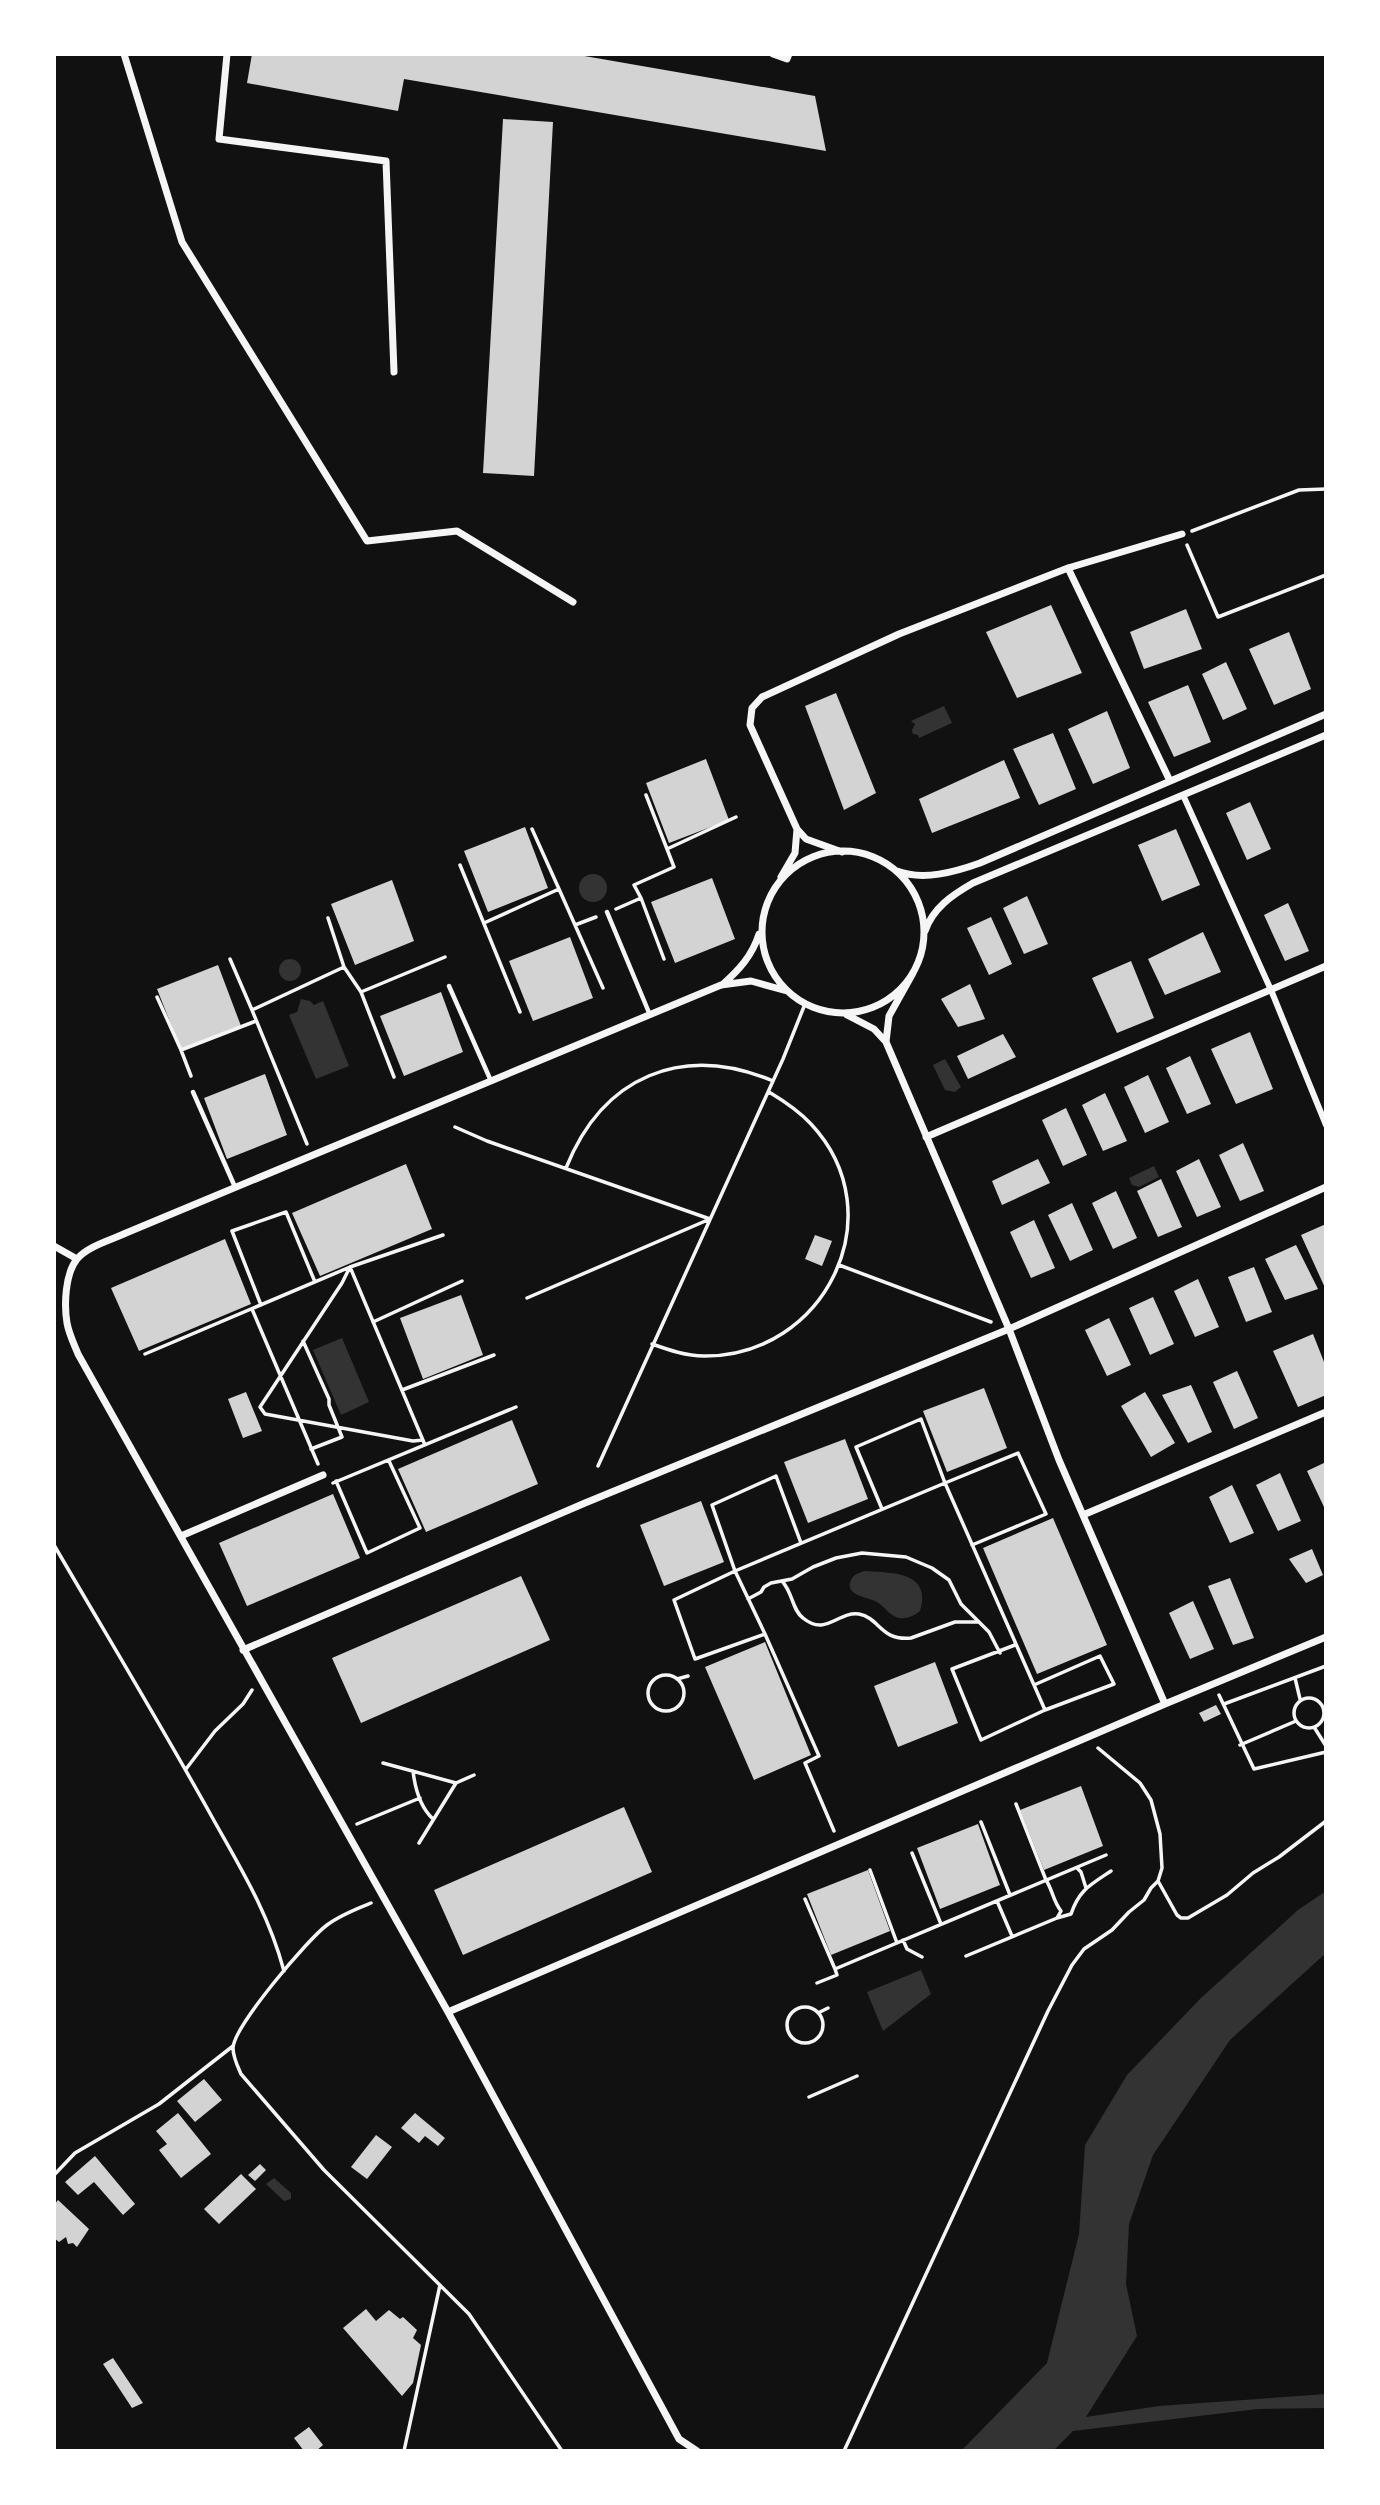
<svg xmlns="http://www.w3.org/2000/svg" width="1380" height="2505" font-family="Arial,sans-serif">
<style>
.water{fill:#333}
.building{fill:#d3d3d3}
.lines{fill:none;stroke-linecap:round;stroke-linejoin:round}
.path{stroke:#f5f5f5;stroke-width:3.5}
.service{stroke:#f5f5f5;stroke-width:4.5}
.pedestrian{stroke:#f5f5f5;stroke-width:6}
.minor{stroke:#f5f5f5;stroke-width:7}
</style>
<rect width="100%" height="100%" fill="#111"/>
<!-- water -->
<path class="water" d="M944 706 952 723 919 738 918 735 913 734 912 730 915 724 911 721Z
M579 888a14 14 0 1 1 28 0a14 14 0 1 1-28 0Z
M279 970a11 11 0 1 1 22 0a11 11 0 1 1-22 0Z
M301 999 310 1001 314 1005 323 1001 349 1066 316 1079 289 1015 297 1012Z
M945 1059 961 1087 955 1092 945 1090 933 1065Z
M1154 1166 1159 1177 1139 1187 1132 1185 1129 1178Z
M342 1338 369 1402 341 1415 313 1350Z
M864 1571C892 1573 932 1571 920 1611 914 1616 907 1619 899 1618 890 1616 885 1607 877 1602 868 1597 844 1596 851 1580 854 1574 859 1573 864 1571Z
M1326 1891V1953L1230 2040 1153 2155 1129 2224 1126 2284 1137 2336 1086 2417 1159 2406 1326 2394V2408L1258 2409 1073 2431 1053 2451H961L1047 2363 1079 2234 1085 2145 1127 2075 1201 1998 1298 1910Z
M921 1970 931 1994 883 2031 867 1992Z
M274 2178 291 2193V2199L284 2201 266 2184Z"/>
<!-- building -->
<path class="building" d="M252 54H573L815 96 826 151 404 79 398 111 247 83Z
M503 119 553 122 534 476 483 473Z
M1051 605 1082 673 1017 698 986 632Z
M1186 609 1202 649 1144 669 1130 632Z
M1289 632 1311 689 1274 705 1249 649Z
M1226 662 1247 709 1223 720 1202 674Z
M1188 685 1211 742 1174 757 1148 702Z
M836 693 876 793 844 810 805 706Z
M1107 711 1130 768 1093 784 1068 729Z
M1053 733 1076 789 1039 805 1013 749Z
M706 759 729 820 669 843 646 783Z
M1004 760 1020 798 932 833 919 799Z
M1250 802 1271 849 1247 860 1226 813Z
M525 827 548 888 488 912 464 851Z
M1176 829 1200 885 1162 901 1138 845Z
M712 878 735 939 675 963 651 902Z
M392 880 414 941 355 965 331 904Z
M1027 896 1048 944 1024 954 1003 908Z
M1288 903 1309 951 1285 961 1264 915Z
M991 917 1012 964 989 975 967 928Z
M1203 932 1221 972 1165 995 1148 959Z
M570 937 593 998 533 1021 509 961Z
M1131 961 1154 1018 1117 1033 1092 978Z
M218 965 241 1026 181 1050 157 989Z
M970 984 985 1019 958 1027 941 999Z
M441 992 463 1052 404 1076 380 1016Z
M1250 1032 1273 1089 1236 1104 1211 1049Z
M1003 1034 1016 1057 968 1079 957 1056Z
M1190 1056 1211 1104 1187 1114 1166 1068Z
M265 1074 287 1135 227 1159 204 1098Z
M1148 1075 1169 1122 1145 1133 1124 1087Z
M1105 1093 1127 1141 1103 1151 1082 1105Z
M1066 1108 1087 1155 1063 1166 1042 1120Z
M1243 1143 1264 1191 1240 1201 1219 1155Z
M1038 1159 1050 1183 1002 1205 992 1181Z
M1199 1159 1221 1207 1197 1217 1176 1171Z
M406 1164 432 1229 320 1276 292 1213Z
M1161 1179 1182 1227 1158 1237 1137 1191Z
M1116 1191 1137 1238 1113 1249 1092 1203Z
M1072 1203 1093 1250 1070 1261 1048 1215Z
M1034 1220 1055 1268 1031 1278 1010 1232Z
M1326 1224V1290L1301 1235Z
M815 1235 832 1241 822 1266 805 1259Z
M225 1239 251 1304 139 1351 111 1288Z
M1296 1245 1318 1289 1285 1300 1265 1259Z
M1254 1267 1272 1312 1246 1322 1228 1277Z
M1198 1279 1219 1327 1195 1337 1174 1291Z
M461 1295 483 1355 423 1379 400 1318Z
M1153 1297 1174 1344 1150 1355 1129 1308Z
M1109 1318 1131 1365 1107 1376 1085 1330Z
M1313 1334 1326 1367V1395L1298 1407 1273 1351Z
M1237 1371 1258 1418 1234 1429 1213 1382Z
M1191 1385 1212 1432 1188 1443 1162 1395Z
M984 1388 1007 1448 947 1472 923 1411Z
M246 1392 262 1431 243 1438 228 1399Z
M1145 1392 1175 1443 1151 1457 1121 1406Z
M512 1420 538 1484 426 1532 398 1469Z
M845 1439 868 1499 808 1523 784 1462Z
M1326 1462V1506L1324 1507 1307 1471Z
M1280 1473 1301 1521 1278 1531 1256 1485Z
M1232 1485 1254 1533 1230 1543 1209 1497Z
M333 1494 360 1558 247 1606 219 1543Z
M701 1501 724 1562 664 1586 640 1525Z
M1053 1518 1107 1645 1037 1674 983 1548Z
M1312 1549 1323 1575 1306 1583 1289 1559Z
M521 1576 550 1640 361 1723 332 1658Z
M1230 1578 1254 1638 1233 1645 1208 1586Z
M1193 1601 1214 1649 1190 1659 1169 1613Z
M765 1642 811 1755 754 1780 705 1667Z
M935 1662 958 1723 898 1747 874 1686Z
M1216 1705 1221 1714 1204 1722 1199 1713Z
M1081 1786 1103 1846 1044 1870 1020 1810Z
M624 1807 652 1872 463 1955 434 1890Z
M978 1824 1000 1885 940 1909 917 1848Z
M868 1870 890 1931 831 1955 807 1894Z
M204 2079 222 2100 195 2122 177 2101Z
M178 2113 211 2154 181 2178 159 2150 167 2144 156 2131Z
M415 2113 445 2138 438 2146 425 2136 419 2143 401 2128Z
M376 2135 392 2147 367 2179 351 2167Z
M95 2156 135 2204 123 2215 94 2182 78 2195 65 2182Z
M260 2164 266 2170 255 2181 248 2175Z
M241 2174 256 2189 219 2224 204 2209Z
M58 2200 89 2229 77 2247 73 2243 68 2244 66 2237 59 2242 54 2238V2205Z
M366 2309 376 2321 389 2310 400 2319 403 2317 417 2330 413 2338 421 2345 413 2383 402 2396 343 2328Z
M113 2358 143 2403 132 2408 103 2364Z
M309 2427 323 2445 316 2451H304L294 2438Z"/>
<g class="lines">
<!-- path -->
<path class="path" d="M1192 531 1299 490 1326 489
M1187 545 1218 617 1326 575
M667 849 736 817
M460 865 520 1012
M559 889 603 988
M641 898 634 885 674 867 646 795
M616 909 641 898 664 959
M328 918 344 967
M484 923 559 889 532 829
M575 925 596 917
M230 959 252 1010
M361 992 394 1077
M157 997 181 1050
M191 1076 181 1050 256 1021
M455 1127 487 1141 710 1219 527 1298
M307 1144 252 1010 344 967 361 992 445 957
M566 1168C603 1076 682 1043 773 1081
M839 1265 991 1322
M261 1305 232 1231 286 1212 315 1282
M252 1309 318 1464
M373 1322 462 1281
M303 1341 329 1399V1405L342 1437 311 1449
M652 1344C669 1350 686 1356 704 1356 824 1357 896 1215 811 1124 799 1111 784 1101 769 1092
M145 1354 350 1267 425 1445
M402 1390 494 1355
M423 1440 413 1441 265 1414 260 1407 342 1283 350 1267 443 1235
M598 1466 783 1059 805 1004
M336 1481 367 1553 420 1528 389 1461
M333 1483 516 1407
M882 1509 856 1447 921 1419 945 1483 1018 1453 1046 1514 972 1545
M801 1543 776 1476 712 1505 735 1571 674 1600 695 1659 765 1634 735 1571 945 1483 1045 1710 1114 1684 1100 1656 1034 1685
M54 1545C107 1636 161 1725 212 1817 241 1869 268 1912 284 1971
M782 1581C793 1593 792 1610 803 1618 826 1637 838 1611 859 1614 880 1618 880 1641 911 1638L955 1622H977
M748 1599 761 1592 764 1587 771 1583 792 1579 813 1567 836 1558 862 1553 906 1557 932 1568 949 1580 961 1604 989 1632 1000 1653
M765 1634 819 1756 805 1763 834 1831
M1015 1645 952 1669 981 1740 1045 1710
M648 1693a18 18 0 1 1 36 0a18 18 0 1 1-36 0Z
M1295 1678 1300 1699
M677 1679 688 1676
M1219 1695 1254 1769 1326 1752
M1294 1713a15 15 0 1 1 30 0a15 15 0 1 1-30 0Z
M1224 1704 1326 1666
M1314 1727 1326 1746
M1240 1745 1296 1721
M383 1763 456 1783 474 1775
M186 1769 215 1731 243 1704 252 1690
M413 1771C415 1788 420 1807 433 1819
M981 1822 1010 1895
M357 1824 420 1798
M419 1843 456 1783
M912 1853 941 1924
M1077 1868 1081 1872 1086 1888
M870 1870 897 1943
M1158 1881 1177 1915 1181 1918H1188L1227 1895 1253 1873 1279 1857 1326 1821
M805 1899 835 1969 1106 1855
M997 1901 1012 1936
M371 1903C356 1909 340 1915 327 1925 308 1939 234 2026 233 2048 233 2057 237 2065 241 2074L324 2170 469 2314 562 2451
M1057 1918 1071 1914C1079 1890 1090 1885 1111 1871
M903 1940 907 1949 922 1957
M966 1956 1057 1918 1061 1911C1053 1901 1053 1891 1046 1880L1016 1804
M817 1983 837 1975 835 1969
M787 2025a18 18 0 1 1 36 0a18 18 0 1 1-36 0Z
M818 2013 828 2008
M809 2097 857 2076
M54 2175 75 2153 159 2104 233 2046
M404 2451 440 2285
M844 2451 1048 2011 1072 1965 1084 1949 1112 1930 1129 1912 1144 1900 1151 1888 1158 1881 1162 1868 1160 1834 1151 1800 1140 1783 1098 1748"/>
<!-- service -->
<path class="service" d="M607 912 650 1015
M449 986 491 1081
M193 1092 235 1187"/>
<!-- pedestrian -->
<path class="pedestrian" d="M1183 795 1271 990 1326 1125"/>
<!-- minor -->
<path class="minor" d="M124 54 182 242 367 541 457 531 573 602
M227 54 219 139 386 161 394 372
M773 54 787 59 789 54
M1068 568 1170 781
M762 932a81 81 0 1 1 162 0a81 81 0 1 1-162 0Z
M842 852 806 839 797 829 750 725 752 708 762 697 899 634 1068 568 1182 534
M897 871C923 881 955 872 980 863L1326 714
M781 877 795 853 797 829
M925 931C933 908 952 895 973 883L1326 735
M913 973 889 1016 886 1042 1009 1329 1059 1460 1165 1704
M722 985C739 970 752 956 759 934
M847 1015 874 1029 886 1042
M926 1137 1326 966
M54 1246 77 1259
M1083 1515 1326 1412
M181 1536 323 1475
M243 1650 585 1503 1009 1329 1326 1187
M448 2012 1165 1704 1326 1637
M697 2451 679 2439 448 2012 78 1354C74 1344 69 1334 67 1323 64 1305 65 1274 77 1259 88 1246 111 1240 126 1233L721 985 751 981 787 991"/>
</g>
<!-- border -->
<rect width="1380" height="2505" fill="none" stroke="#ffffff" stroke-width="112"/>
</svg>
